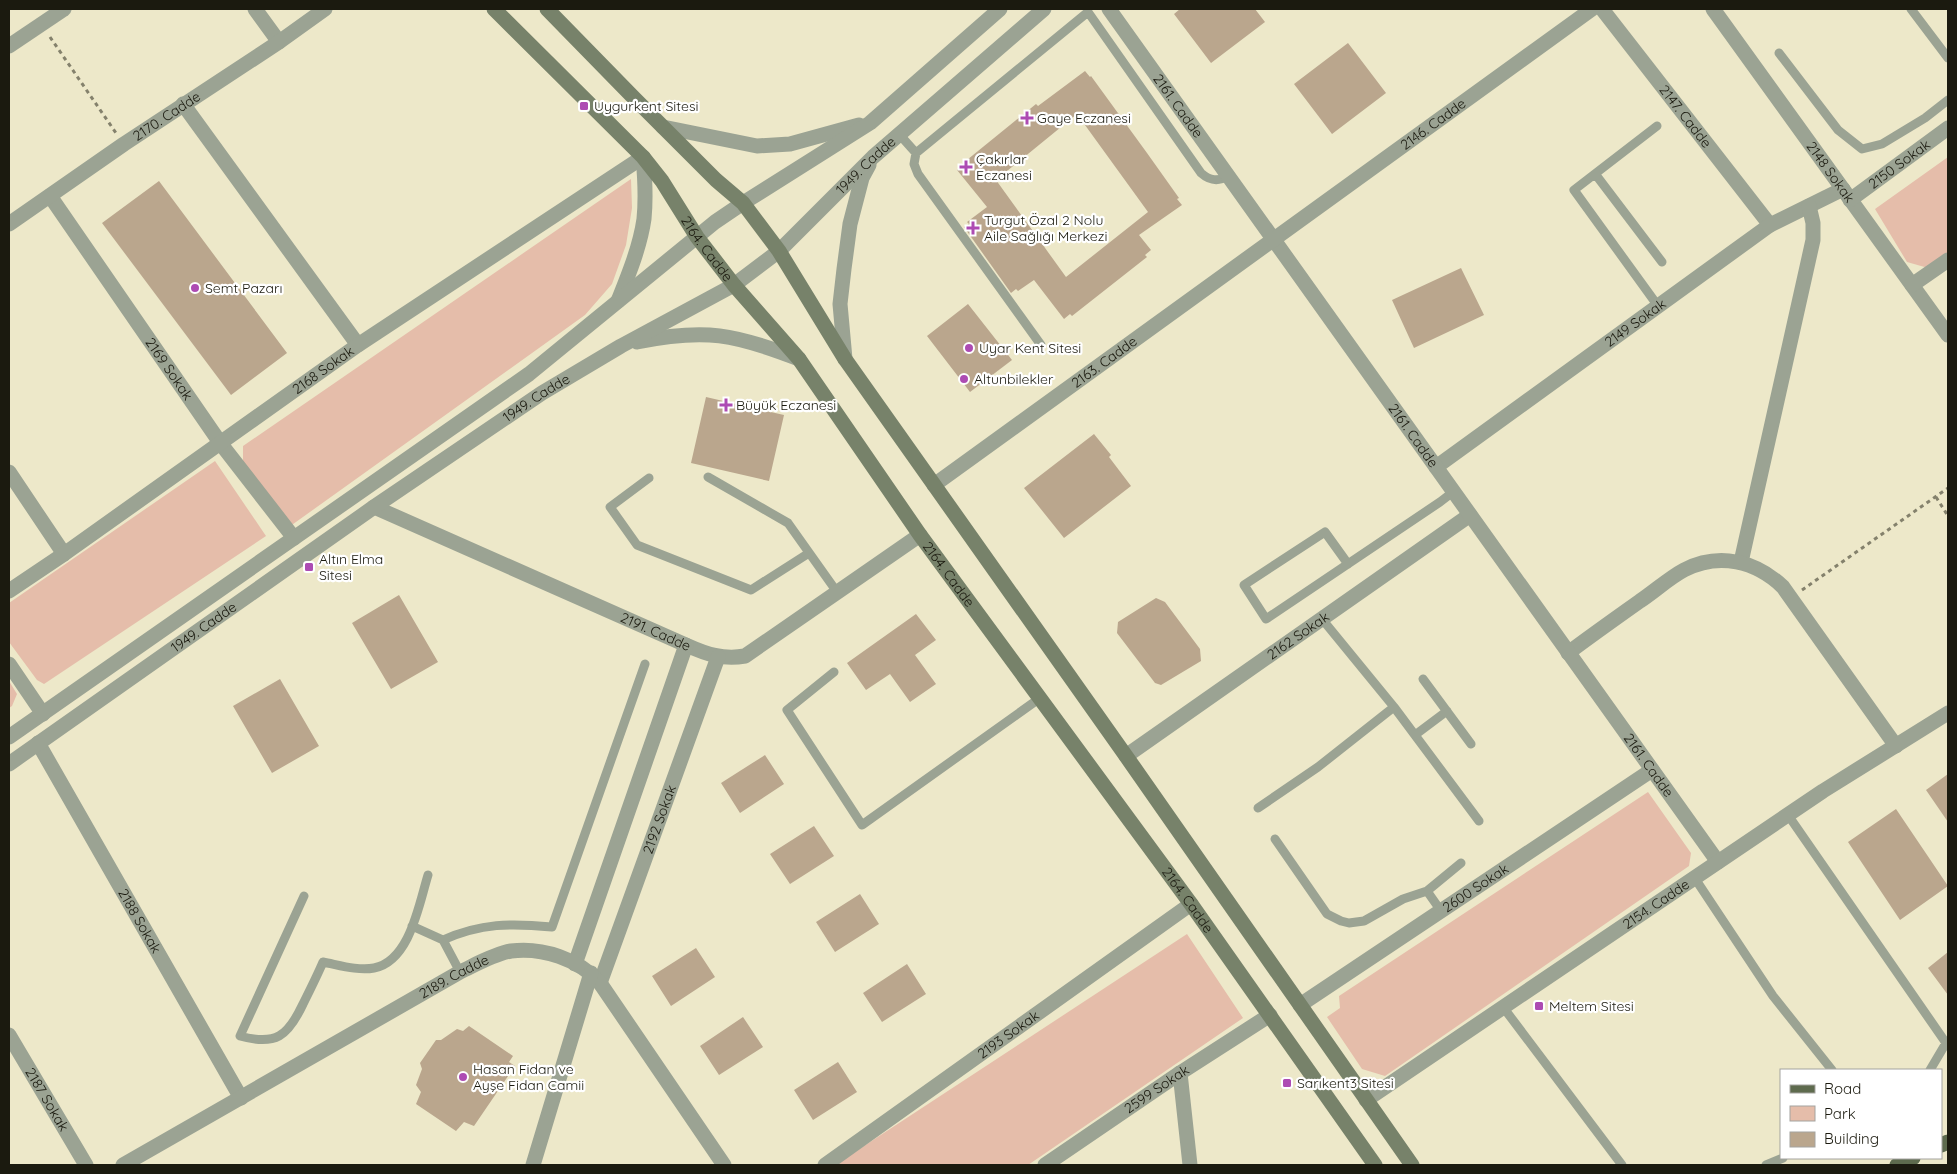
<svg xmlns="http://www.w3.org/2000/svg" width="1957" height="1174" font-family="Quicksand,sans-serif">
<style>
.green{fill:#e5bdaa}
.building{fill:#baa68d;fill-rule:evenodd}
.lines{fill:none;stroke-linecap:round;stroke-linejoin:round}
.path{stroke:#84816c;stroke-width:3;stroke-dasharray:4 4;stroke-linecap:butt}
.service{stroke:#9ba393;stroke-width:9}
.minor{stroke:#9ba393;stroke-width:15}
.tertiary{stroke:#9ba393;stroke-width:15}
.secondary{stroke:#77826a;stroke-width:15}
.primary{stroke:#5e6b4e;stroke-width:15}
.poi-dot{fill:#ad4bb3;stroke:#fff;stroke-width:2}
.labels{text-anchor:middle;stroke-width:4.5;stroke-linejoin:round;paint-order:stroke}
.poi-label{font-size:14px;fill:#1b1a0f;stroke:#fff;text-anchor:start}
.street-label{font-size:14px;fill:#1b1a0f;stroke:#fff}
</style>
<rect width="100%" height="100%" fill="#ede8c9"/>
<!-- green -->
<path class="green" d="M1948 157V254L1928 268 1907 262 1875 209Z
M631 179 632 208 626 245 612 284 585 315 289 527 243 464V446Z
M215 461 266 536 44 684 37 680 9 642V603Z
M9 681 17 694 12 706 9 708Z
M1648 792 1691 853 1689 866 1385 1076 1362 1069 1327 1017 1340 1008 1339 996Z
M1187 934 1243 1018 1028 1165H835Z"/>
<!-- building -->
<path class="building" d="M1180 9H1255L1265 22 1211 63 1174 14Z
M1348 43 1386 93 1332 134 1294 84Z
M1085 71 1090 77 1091 76 1147 153 1179 198 1177 199 1182 205 1139 235 1151 250 1145 255 1147 257 1072 316 1070 314 1064 319 1034 280 1018 291 1016 289 1011 293 964 227 969 224 967 222 987 207 957 170 963 165 962 164 1036 104 1038 106ZM1077 114 1148 212 1066 277 996 180Z
M159 181 287 353 231 395 102 223Z
M1461 268 1484 315 1414 348 1392 300Z
M968 304 1012 360 970 392 927 336Z
M706 397 784 415 769 481 691 463Z
M1094 434 1111 455 1109 457 1131 486 1064 538 1024 488Z
M399 595 438 662 391 689 352 623Z
M1156 598 1165 602 1200 649 1201 661 1161 685 1155 683 1117 633 1118 622Z
M916 614 936 640 915 655 936 684 910 702 890 674 866 690 847 663Z
M280 679 319 746 272 773 233 706Z
M765 755 784 784 740 813 721 783Z
M1948 774V822L1926 790Z
M1896 809 1948 886 1900 920 1848 842Z
M814 826 834 856 790 884 770 854Z
M860 894 879 924 835 952 816 922Z
M696 948 715 977 671 1006 652 976Z
M1948 952V995L1928 968Z
M907 964 926 994 882 1022 863 993Z
M743 1017 763 1047 719 1075 700 1046Z
M469 1026 513 1056 509 1062 515 1066 474 1126 464 1122 456 1131 416 1104 421 1092 416 1085 422 1069 420 1063 436 1040H441L457 1029 463 1031Z
M838 1062 857 1092 813 1120 794 1090Z"/>
<g class="lines">
<!-- path -->
<path class="path" d="M50 37 116 133
M1936 497 1948 516
M1802 590 1948 488"/>
<!-- service -->
<path class="service" d="M1911 9 1948 58
M1779 53 1838 130 1862 149 1882 144 1925 118 1948 100
M1657 126 1574 190 1658 306
M899 134 916 153
M1596 175 1662 262
M1041 345 918 174 914 164 916 153 1088 12 1201 173C1210 181 1218 182 1228 176
M708 477 788 523 837 592
M649 478 610 507 637 545 751 590 809 553
M1348 564 1325 532 1244 585 1266 619 1440 502 1453 492
M1322 619 1394 707 1479 821
M834 672 787 710 862 825 1040 698
M1423 679 1471 744
M1415 735 1447 711
M1258 808 1318 767 1394 707
M1788 815 1946 1043 1930 1070
M1275 839 1327 914 1341 921 1349 923 1364 921 1403 899 1427 891 1461 863
M1694 877 1773 996 1832 1070
M1427 891 1441 911
M304 896 240 1036C276 1046 288 1036 303 1004 310 990 317 976 323 962 339 965 358 971 374 968 410 961 419 904 428 875
M412 926 443 940 460 972
M443 940C481 923 511 923 552 927L645 664
M1503 1007 1622 1165
M1766 1165 1783 1158"/>
<!-- minor -->
<g class="minor">
<path d="M255 9 279 42"/>
<path id="s1" d="M1602 9 1770 225"/>
<path id="s2" d="M1713 9 1948 335"/>
<path d="M9 46 64 9"/>
<path d="M183 104 358 345"/>
<path id="s3" d="M50 196 221 444 294 538"/>
<path id="s4" d="M1850 200 1948 128"/>
<path id="s5" d="M9 224 124 144 279 42 325 9"/>
<path d="M1912 285 1948 260"/>
<path id="s6" d="M1436 467 1770 225 1843 189"/>
<path d="M9 472 64 554"/>
<path id="s7" d="M374 507 686 645C706 654 723 660 745 656L920 535"/>
<path d="M1741 562 1813 240V223L1809 206"/>
<path id="s8" d="M9 591 64 554 358 345 643 157"/>
<path d="M1568 653C1592 635 1616 618 1640 601 1655 591 1669 578 1684 570 1719 552 1756 561 1783 587L1896 746"/>
<path d="M9 664 43 714"/>
<path id="s9" d="M38 743 241 1098"/>
<path id="s10" d="M1126 756 1470 515"/>
<path d="M575 964 686 645"/>
<path id="s11" d="M600 983 718 657"/>
<path id="s12" d="M1300 1005 1652 770"/>
<path id="s13" d="M9 1035 86 1165"/>
<path d="M1180 1073 1190 1165"/>
<path id="s14" d="M123 1165 460 972C475 965 494 954 511 951 542 947 579 959 600 983L724 1165"/>
<path d="M533 1165 591 973"/>
<path id="s15" d="M825 1165 1191 904"/>
<path id="s16" d="M1045 1165 1180 1073 1270 1015"/>
</g>
<!-- tertiary -->
<g class="tertiary">
<path id="s17" d="M1109 9 1718 862"/>
<path d="M663 127 757 146 790 144 859 125"/>
<path d="M618 301C628 276 640 247 644 219 646 199 645 178 643 157"/>
<path d="M637 342C705 328 735 334 799 359"/>
<path d="M845 359 840 304 844 269 850 224 862 178 869 165"/>
<path id="s18" d="M934 485 1592 9"/>
<path d="M9 737 529 374 715 222 743 203 870 123 1000 9"/>
<path id="s19" d="M9 764 374 507 542 393 621 346 734 285 779 251 873 157 1044 9"/>
<path id="s20" d="M1366 1100 1823 791 1948 713"/>
</g>
<!-- secondary -->
<g class="secondary">
<path id="s21" d="M494 9 643 157 662 181 697 237 734 285 799 359 920 535 1191 904 1375 1165"/>
<path d="M547 9 634 98 716 180 743 203 779 251 845 359 1126 756 1412 1165"/>
</g>
<!-- primary -->
<path class="primary" d="M1941 1145 1948 1142
M1897 1165 1913 1158"/>
</g>
<!-- markers -->
<g class="poi-dot">
<rect x="579" y="101" width="10" height="10" rx="2.5"/>
<path d="M1024.5 110.5h5v5h5v5h-5v5h-5v-5h-5v-5h5z"/>
<path d="M963.5 159.5h5v5h5v5h-5v5h-5v-5h-5v-5h5z"/>
<path d="M970.5 220.5h5v5h5v5h-5v5h-5v-5h-5v-5h5z"/>
<circle cx="195" cy="288" r="5"/>
<circle cx="969" cy="348" r="5"/>
<circle cx="964" cy="379" r="5"/>
<path d="M723.5 397.5h5v5h5v5h-5v5h-5v-5h-5v-5h5z"/>
<rect x="304" y="562" width="10" height="10" rx="2.5"/>
<rect x="1534" y="1001" width="10" height="10" rx="2.5"/>
<circle cx="463" cy="1077" r="5"/>
<rect x="1282" y="1078" width="10" height="10" rx="2.5"/>
</g>
<g class="labels">
<!-- poi labels -->
<g class="poi-label">
<text x="594" y="111">Uygurkent Sitesi</text>
<text x="1037" y="123">Gaye Eczanesi</text>
<text x="976" y="164">Çakırlar<tspan x="976" dy="16">Eczanesi</tspan></text>
<text x="984" y="225">Turgut Özal 2 Nolu<tspan x="984" dy="16">Aile Sağlığı Merkezi</tspan></text>
<text x="205" y="293">Semt Pazarı</text>
<text x="979" y="353">Uyar Kent Sitesi</text>
<text x="974" y="384">Altunbilekler</text>
<text x="736" y="410">Büyük Eczanesi</text>
<text x="319" y="564">Altın Elma<tspan x="319" dy="16">Sitesi</tspan></text>
<text x="1549" y="1011">Meltem Sitesi</text>
<text x="473" y="1074">Hasan Fidan ve<tspan x="473" dy="16">Ayşe Fidan Camii</tspan></text>
<text x="1297" y="1088">Sarıkent3 Sitesi</text>
</g>
<!-- street labels -->
<g class="street-label">
<text dy="5" stroke="none"><textPath href="#s17" startOffset="119">2161. Cadde</textPath></text>
<text dy="5" stroke="none"><textPath href="#s5" startOffset="191">2170. Cadde</textPath></text>
<text dy="5" stroke="none"><textPath href="#s1" startOffset="136">2147. Cadde</textPath></text>
<text dy="5" stroke="none"><textPath href="#s18" startOffset="616">2146. Cadde</textPath></text>
<text dy="5" stroke="none"><textPath href="#s4" startOffset="61">2150 Sokak</textPath></text>
<text dy="5" stroke="none"><textPath href="#s19" startOffset="1048">1949. Cadde</textPath></text>
<text dy="5" stroke="none"><textPath href="#s2" startOffset="201">2148 Sokak</textPath></text>
<text dy="5" stroke="none"><textPath href="#s21" startOffset="322">2164. Cadde</textPath></text>
<text dy="5" stroke="none"><textPath href="#s6" startOffset="246">2149 Sokak</textPath></text>
<text dy="5" stroke="none"><textPath href="#s18" startOffset="210">2163. Cadde</textPath></text>
<text dy="5" stroke="none"><textPath href="#s3" startOffset="210">2169 Sokak</textPath></text>
<text dy="5" stroke="none"><textPath href="#s8" startOffset="384">2168 Sokak</textPath></text>
<text dy="5" stroke="none"><textPath href="#s19" startOffset="642">1949. Cadde</textPath></text>
<text dy="5" stroke="none"><textPath href="#s17" startOffset="524">2161. Cadde</textPath></text>
<text dy="5" stroke="none"><textPath href="#s21" startOffset="728">2164. Cadde</textPath></text>
<text dy="5" stroke="none"><textPath href="#s19" startOffset="238">1949. Cadde</textPath></text>
<text dy="5" stroke="none"><textPath href="#s7" startOffset="308">2191. Cadde</textPath></text>
<text dy="5" stroke="none"><textPath href="#s10" startOffset="210">2162 Sokak</textPath></text>
<text dy="5" stroke="none"><textPath href="#s17" startOffset="929">2161. Cadde</textPath></text>
<text dy="5" stroke="none"><textPath href="#s11" startOffset="174">2192 Sokak</textPath></text>
<text dy="5" stroke="none"><textPath href="#s12" startOffset="211">2600 Sokak</textPath></text>
<text dy="5" stroke="none"><textPath href="#s21" startOffset="1132">2164. Cadde</textPath></text>
<text dy="5" stroke="none"><textPath href="#s20" startOffset="350">2154. Cadde</textPath></text>
<text dy="5" stroke="none"><textPath href="#s9" startOffset="205">2188 Sokak</textPath></text>
<text dy="5" stroke="none"><textPath href="#s14" startOffset="381">2189. Cadde</textPath></text>
<text dy="5" stroke="none"><textPath href="#s15" startOffset="225">2193 Sokak</textPath></text>
<text dy="5" stroke="none"><textPath href="#s16" startOffset="135">2599 Sokak</textPath></text>
<text dy="5" stroke="none"><textPath href="#s13" startOffset="75">2187 Sokak</textPath></text>
</g>
</g>
<!-- border -->
<rect width="1957" height="1174" fill="none" stroke="#1b1a0f" stroke-width="20"/>
<!-- legend -->
<rect x="1780" y="1069" width="162" height="90" fill="#ffffff" stroke="#a4a39f"/>
<rect x="1790" y="1085" width="25" height="8" fill="#5e6b4e" stroke="#a4a39f"/>
<text x="1824" y="1094" font-size="15" fill="#1b1a0f">Road</text>
<rect x="1790" y="1106" width="25" height="15" fill="#e5bdaa" stroke="#a4a39f"/>
<text x="1824" y="1119" font-size="15" fill="#1b1a0f">Park</text>
<rect x="1790" y="1132" width="25" height="15" fill="#baa68d" stroke="#a4a39f"/>
<text x="1824" y="1144" font-size="15" fill="#1b1a0f">Building</text>
</svg>
